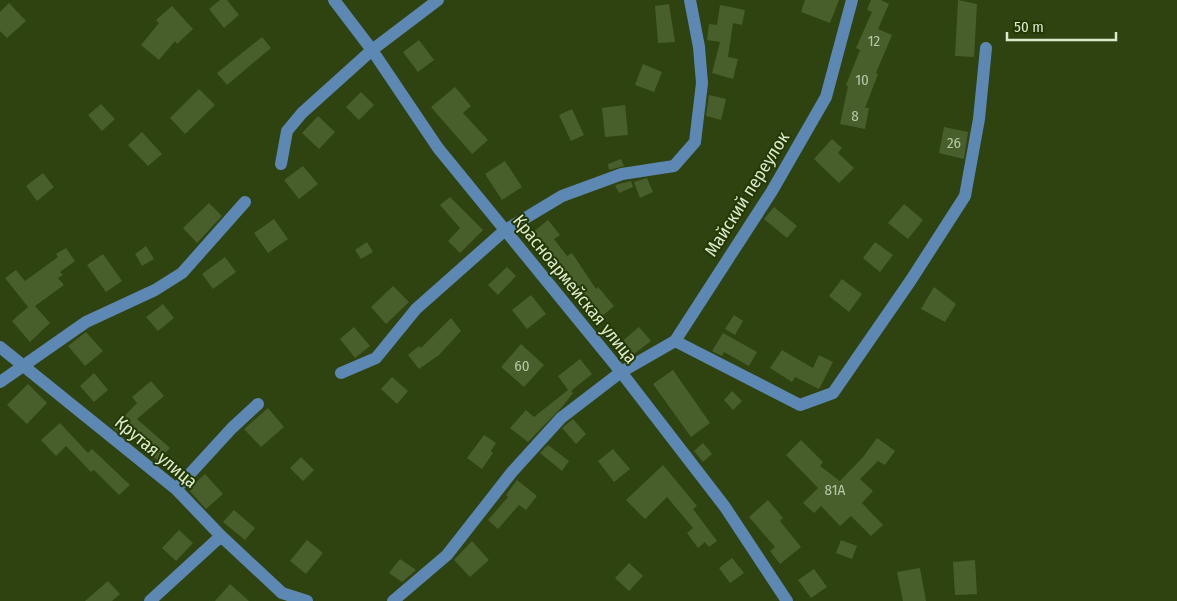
<svg xmlns="http://www.w3.org/2000/svg" width="1177" height="601" font-family="'Fira Sans Condensed',sans-serif">
<style>
.building{fill:#485f2c}
.lines{fill:none;stroke-linecap:round;stroke-linejoin:round}
.minor{stroke:#5d88b3;stroke-width:12}
.labels{text-anchor:middle;stroke-width:4;stroke-linejoin:round;paint-order:stroke}
.number-label{font-size:15px;fill:#b7c7a6}
.street-label{font-size:18px;fill:#dceace;stroke:#243803}
</style>
<rect width="100%" height="100%" fill="#2e430f"/>
<!-- building -->
<path class="building" d="M220 0H227L239 15 224 28 209 9Z
M805 0H839L830 23 801 12Z
M871 0H881L889 4 878 29 892 35 876 73 878 74 865 108H869L865 129 840 124 848 86 846 85 860 50 856 48 872 12 867 10Z
M958 0 977 4 974 57 955 56Z
M9 3 26 21 7 38 0 31V12Z
M669 4 675 42 658 43 655 6Z
M720 5 745 10 742 25 733 23 728 57 738 59 733 79 712 73 720 42 707 40 709 24 717 25Z
M172 6 193 29 177 44 175 41 159 60 141 45 159 23 156 20Z
M262 37 271 48 227 85 217 73Z
M419 40 434 60 418 72 403 52Z
M643 64 662 72 654 92 635 85Z
M455 87 471 106 463 113 488 140 472 154 431 107Z
M199 89 215 105 185 134 170 118Z
M361 92 374 105 359 120 346 107Z
M709 95 726 99 721 120 706 116Z
M101 104 115 119 102 131 88 115Z
M625 105 628 135 605 137 602 108Z
M572 109 584 135 571 141 559 115Z
M318 116 335 132 319 149 302 133Z
M944 127 968 132 964 159 939 153Z
M142 132 162 154 148 166 128 145Z
M832 139 842 148 838 153 854 168 839 183 814 159Z
M621 159 624 166 609 170 608 164Z
M505 161 522 187 502 200 485 174Z
M303 166 318 184 299 199 284 180Z
M43 173 54 187 37 201 26 186Z
M647 178 653 192 640 198 634 182Z
M631 181 633 187 619 193 615 185Z
M450 197 483 230 460 253 448 241 460 228 440 205Z
M209 203 222 216 197 243 183 228Z
M904 204 923 220 908 239 888 223Z
M774 207 797 226 787 238 764 219Z
M274 219 288 239 268 253 254 233Z
M548 220 560 235 554 239 567 256 572 253 596 289 598 287 614 306 601 317 573 283 570 285 532 233Z
M367 242 373 252 361 259 355 250Z
M875 242 893 255 880 272 863 258Z
M146 246 154 259 142 266 135 254Z
M66 248 75 261 60 272 63 275 58 278 64 285 35 306 50 323 30 342 12 321 28 307 5 278 16 270 25 281 58 257 56 254Z
M103 254 122 281 106 292 87 265Z
M225 257 236 272 213 289 202 274Z
M507 267 516 276 498 295 488 285Z
M842 279 862 294 849 312 829 296Z
M393 286 409 302 386 324 371 307Z
M934 287 956 304 945 322 921 309Z
M531 295 546 314 527 329 512 310Z
M163 304 174 318 158 331 146 317Z
M734 315 743 321 735 335 725 329Z
M451 318 461 331 439 355 419 369 408 355 419 346 421 348Z
M354 327 370 346 355 358 340 339Z
M639 327 651 341 630 357 619 344Z
M86 332 103 351 85 366 68 346Z
M723 333 757 352 749 366 724 352 722 356 712 351Z
M521 344 544 365 524 387 501 367Z
M782 350 813 368 819 355 833 362 819 389 795 377 792 382 770 368Z
M580 359 592 374 571 391 573 393 562 407 528 442 510 428 526 410 534 417 568 390 558 376Z
M673 370 710 423 691 437 653 384Z
M94 373 108 390 94 402 80 386Z
M392 377 408 391 397 404 381 389Z
M151 381 164 396 137 419 170 448 158 461 126 431 123 430 120 433 113 428 137 403 132 397Z
M28 384 47 403 27 424 7 405Z
M732 391 742 401 733 410 724 400Z
M268 408 284 427 261 447 244 429Z
M573 419 586 434 576 444 562 428Z
M60 423 88 453 92 449 130 485 119 495 94 470 91 472 66 446 56 456 41 440Z
M484 435 496 443 491 451 493 453 482 469 467 458Z
M877 438 895 451 885 465 878 461 860 479 873 491 862 503 883 525 871 536 851 516 840 526 821 506 814 513 803 503 818 488 786 455 801 440 823 462 820 466 840 481 863 457Z
M703 443 712 454 703 462 694 451Z
M548 445 569 461 562 471 540 453Z
M613 449 630 469 614 482 598 461Z
M301 457 314 470 303 481 290 468Z
M663 465 697 506 693 509 717 541 709 547 705 542 698 548 687 533 693 528 667 497 645 519 626 500Z
M205 474 223 494 206 509 188 489Z
M517 480 537 496 526 510 519 505 498 529 488 520 508 497 506 495Z
M768 500 783 518 780 521 801 547 780 564 770 551 775 547 749 517Z
M234 510 255 528 245 540 223 522Z
M179 530 193 543 176 561 162 548Z
M307 540 323 553 306 574 290 561Z
M841 540 857 546 852 559 836 553Z
M472 541 489 560 470 577 454 560Z
M732 558 744 573 730 583 719 568Z
M400 559 416 570 402 582 389 573Z
M975 560 977 594 955 595 953 562Z
M629 563 643 576 629 591 615 578Z
M920 568 926 601H903L897 572Z
M814 569 827 587 811 598 798 580Z
M108 581 120 594 112 601H85Z
M230 584 249 601H215Z"/>
<g class="lines">
<!-- minor -->
<path class="minor" d="M334 0 372 50 438 148 621 372 725 507 787 601
M281 164 287 131 302 113 372 50 438 0
M675 341 800 405 833 393 911 280 965 196 979 119 986 48
M0 347 176 489 221 536 282 593 307 601
M341 373 376 358 416 309 504 231 562 196 622 174 674 166 695 142 702 83 699 47 690 0
M0 382 86 322 155 290 182 273 245 202
M176 489 232 428 258 404
M150 601 221 536
M393 601 447 555 512 472 561 418 621 372 675 341 772 191 826 97 852 0"/>
</g>
<g class="labels">
<!-- number labels -->
<g class="number-label">
<text x="874" y="46">12</text>
<text x="862" y="85">10</text>
<text x="855" y="121">8</text>
<text x="954" y="148">26</text>
<text x="522" y="371">60</text>
<text x="835" y="495">81А</text>
</g>
<!-- street labels -->
<g class="street-label">
<text transform="translate(747 194) rotate(-58)" y="6">Майский переулок</text>
<text transform="translate(575 289) rotate(51)" y="6">Красноармейская улица</text>
<text transform="translate(156 452) rotate(40)" y="6">Крутая улица</text>
</g>
</g>
<!-- scale -->
<path d="M1007 32v8h109v-8" fill="none" stroke="#dceace" stroke-width="2.5"/>
<text x="1014" y="32" font-size="15" fill="#dceace" stroke="#243803" stroke-width="4" paint-order="stroke">50 m</text>
</svg>
